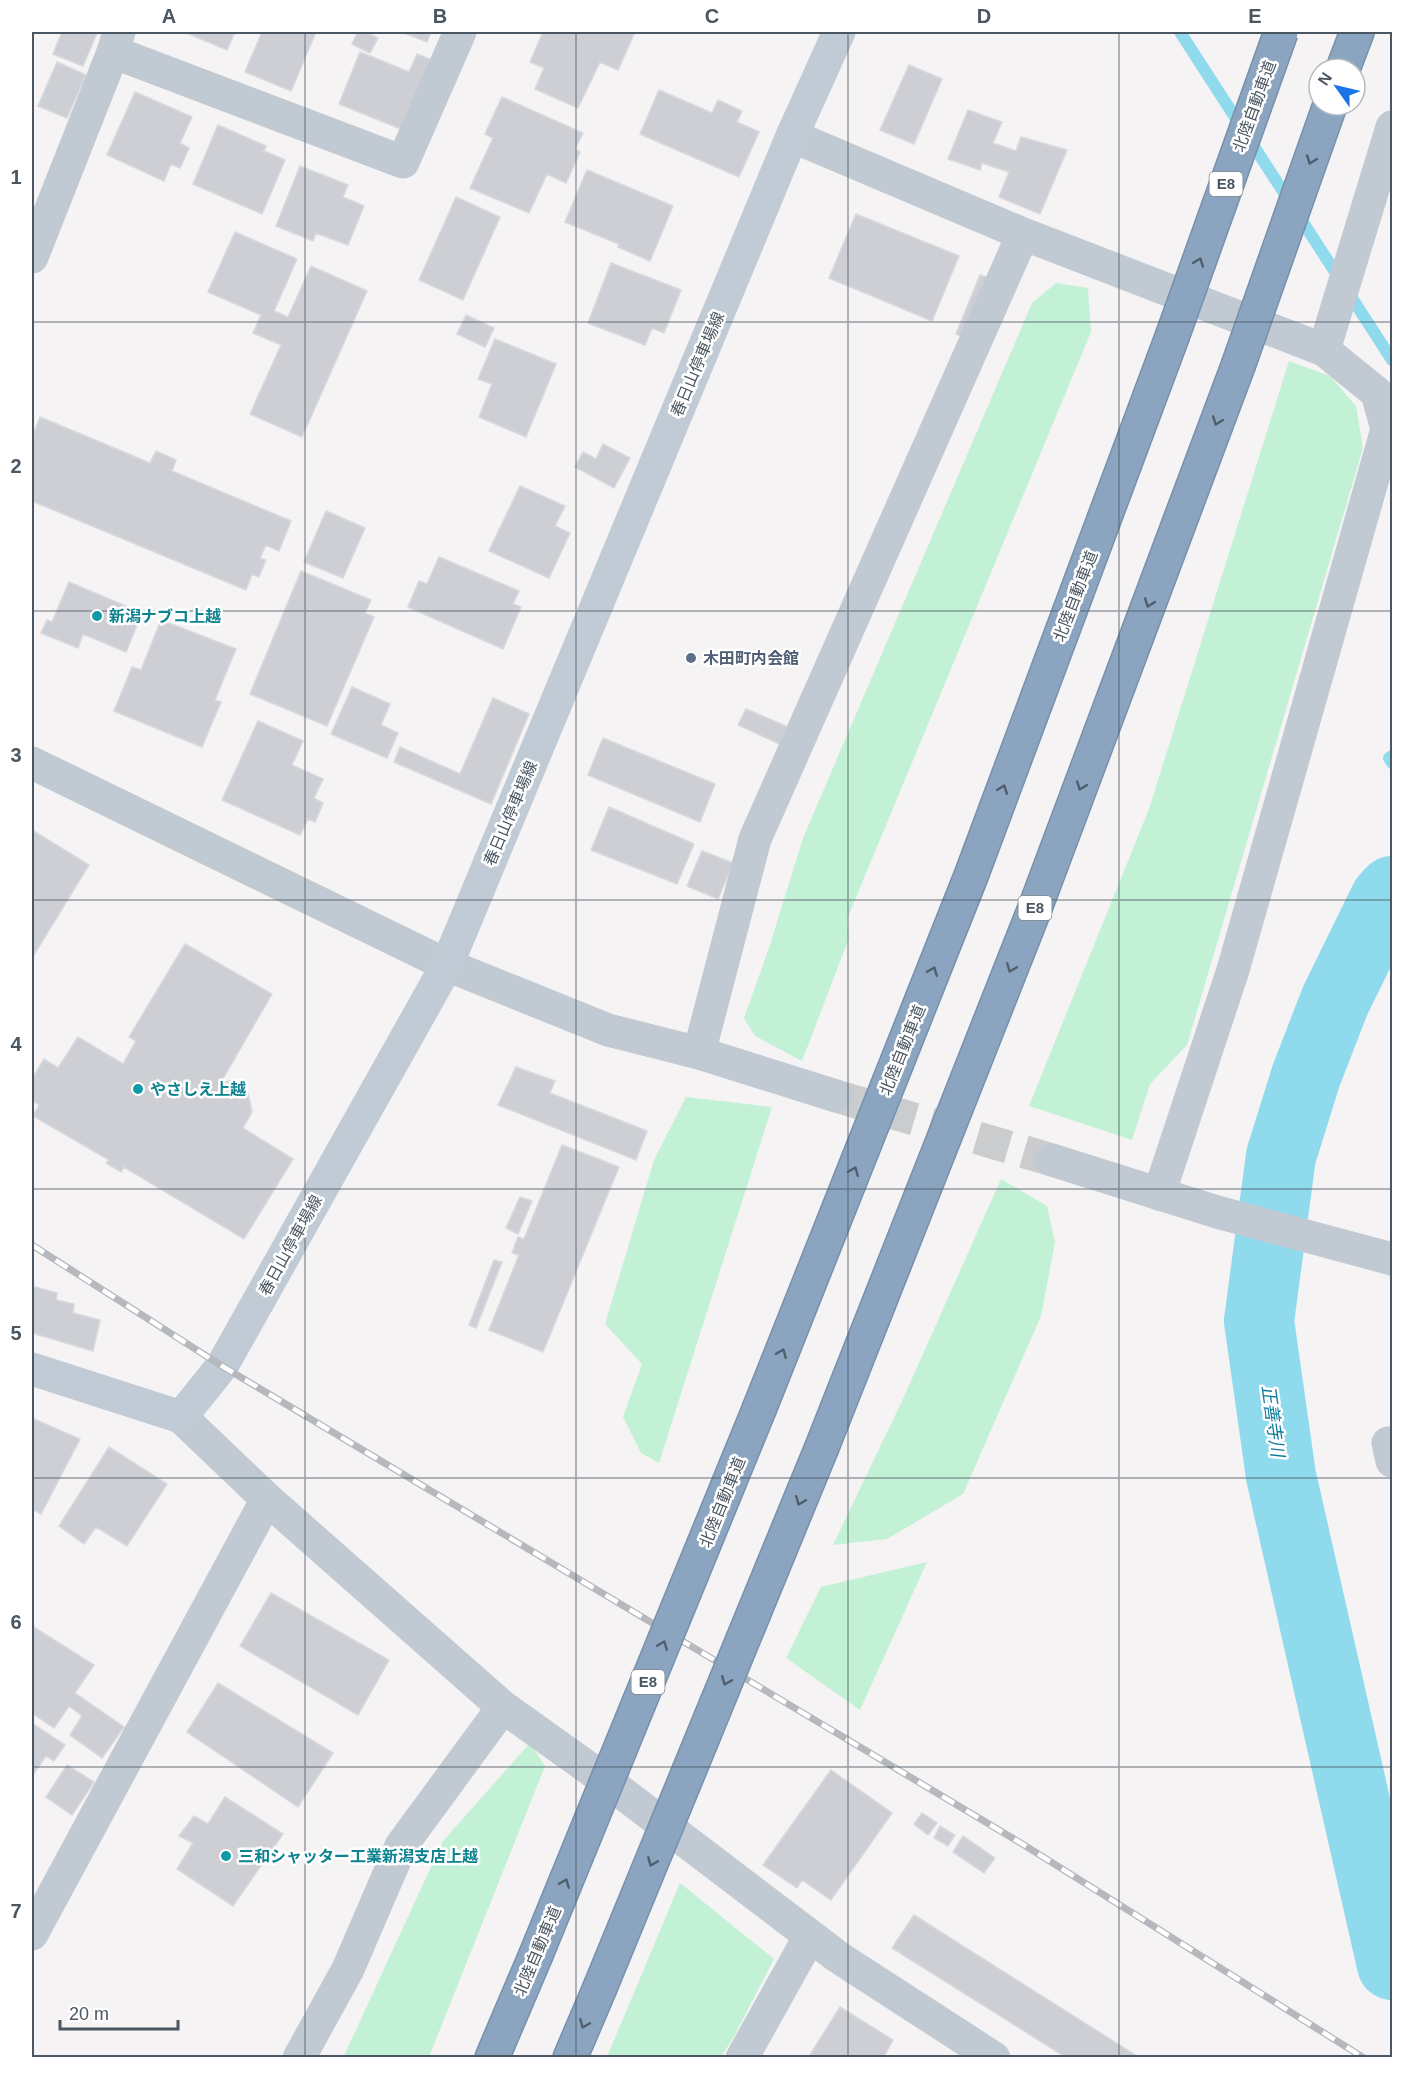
<svg xmlns="http://www.w3.org/2000/svg" width="1424" height="2089" font-family="Arial,'Noto Sans JP',sans-serif">
<style>
.green{fill:#c3f1d5}
.lines{fill:none;stroke-linecap:round;stroke-linejoin:round}
.stream{stroke:#90daee;stroke-width:12}
.river{stroke:#90daee;stroke-width:70}
.building{fill:#cdcfd5;stroke:#d7d9de;stroke-width:1.5}
.tertiary-tunnel{stroke:#caccce;stroke-width:33;stroke-dasharray:33 16;stroke-linecap:butt}
.motorway-casing{stroke:#7690ad;stroke-width:36}
.minor{stroke:#c1cad2;stroke-width:33}
.tertiary{stroke:#c1cad2;stroke-width:33}
.secondary{stroke:#c1cbd6;stroke-width:33}
.motorway{stroke:#8ba5c1;stroke-width:33}
.rail-casing{stroke:#b5b8bd;stroke-width:7}
.rail{stroke:#fff;stroke-width:4.5;stroke-dasharray:14;stroke-linecap:butt}
.motorway-bridge-casing{stroke:#7690ad;stroke-width:36;stroke-linecap:butt}
.motorway-bridge{stroke:#8ba5c1;stroke-width:33}
.oneway{stroke:#505e6b}
.grid{fill:none;stroke:#4a5661;stroke-width:1.5;stroke-opacity:0.55}
.culture-dot{fill:#0f9aa8;stroke:#fff;stroke-width:2}
.service-dot{fill:#5c6f8a;stroke:#fff;stroke-width:2}
.labels{text-anchor:middle;stroke-width:5;stroke-linejoin:round;paint-order:stroke}
.shield{fill:#fff;stroke:#808990;stroke-width:1.5}
.shield-label{font-size:15px;font-weight:bold;fill:#4a5661}
.street-label{font-size:16px;fill:#4a5661;stroke:#fff}
.culture-label{font-size:16px;font-weight:bold;fill:#0d838f;stroke:#fff;text-anchor:start}
.service-label{font-size:16px;font-weight:bold;fill:#4e5e75;stroke:#fff;text-anchor:start}
.water-label{font-size:18px;font-style:italic;fill:#0c7c9b;stroke:#fff}
.neatline{fill:none;stroke:#4a5661;stroke-width:2}
.grid-label{font-size:20px;text-anchor:middle;font-weight:bold;fill:#4a5661}
</style>
<rect width="100%" height="100%" fill="#f5f3f3"/>
<!-- green -->
<path class="green" d="M1056 283 1088 288 1091 332 847 919 849 938 802 1061 755 1036 744 1018 769 948 803 838 1032 303Z
M1289 361 1330 376 1356 406 1363 448 1187 1045 1150 1084 1132 1140 1029 1106 1149 809Z
M686 1097 772 1107 659 1463 641 1453 623 1417 642 1364 605 1324 654 1160Z
M1001 1179 1047 1206 1055 1242 1041 1316 963 1494 887 1539 833 1545 902 1401Z
M927 1562 860 1710 786 1658 821 1587Z
M530 1743 545 1766 429 2057 343 2058 443 1841Z
M680 1883 774 1959 733 2038 721 2057H607Z"/>
<g class="lines">
<!-- stream -->
<path class="stream" d="M1180 32 1392 360
M1392 756 1389 758 1392 763
M1385 899H1392"/>
<!-- river -->
<path class="river" d="M1392 891 1385 899 1335 1001 1306 1076 1281 1156 1259 1321 1281 1476 1392 1965"/>
</g>
<!-- building -->
<path class="building" d="M62 32 97 33 83 66 53 54Z
M184 32H235L227 50Z
M262 32H316L291 91 245 72Z
M358 32H365L378 38 370 53 352 44Z
M402 32H431L427 42Z
M543 32H635L618 70 600 62 578 108 535 89 544 68 530 62Z
M360 52 409 72 417 54 442 64 401 129 339 104Z
M57 62 86 75 67 118 38 106Z
M909 65 942 79 914 144 880 130Z
M659 90 712 113 718 100 742 111 737 122 759 132 739 177 640 134Z
M135 92 192 117 180 143 189 148 180 168 171 164 164 181 107 155Z
M502 97 583 133 575 149 580 152 566 183 547 174 529 213 470 188 493 138 485 134Z
M968 110 1002 122 993 143 1016 151 1021 137 1067 150 1040 214 999 197 1009 172 982 163 980 170 948 159Z
M218 125 266 146 264 151 285 160 262 214 193 184Z
M300 166 348 185 343 197 364 206 348 245 316 233 313 241 276 226Z
M587 170 673 206 650 261 618 247 619 244 565 222Z
M456 197 500 217 463 300 419 280Z
M856 214 959 256 932 321 829 278Z
M235 232 297 259 274 311 288 317 311 266 367 291 302 437 250 414 281 345 253 333 261 315 208 292Z
M611 263 681 290 664 333 652 328 645 345 588 323Z
M980 275 993 279 969 339 956 334Z
M466 315 494 328 485 347 457 334Z
M495 339 556 364 526 437 479 417 492 384 478 379Z
M40 417 150 463 156 451 176 460 172 471 291 521 279 551 266 545 260 558 266 560 259 577 252 574 246 590 32 501V438Z
M603 444 630 458 614 488 575 467 583 452 596 459Z
M520 486 565 506 555 526 570 533 549 578 489 551Z
M326 511 365 528 343 578 304 562Z
M439 557 519 591 513 604 521 607 503 649 408 607 419 581 427 584Z
M301 571 371 600 365 613 374 617 327 726 250 694Z
M69 582 142 613 126 652 83 634 78 648 41 633 47 620 52 622Z
M161 620 236 649 215 700 221 702 202 747 114 711 132 667 141 670Z
M352 687 390 704 381 725 398 733 387 758 331 734Z
M493 698 529 714 491 804 394 762 400 747 460 774Z
M746 709 793 729 784 746 738 725Z
M258 721 303 741 292 765 323 779 314 798 323 803 315 822 308 819 300 835 222 800Z
M603 738 715 784 700 822 588 775Z
M609 807 694 844 677 884 591 850Z
M32 830 89 865 32 958Z
M702 851 733 863 718 899 687 886Z
M185 944 272 994 221 1082 231 1081 242 1085 248 1093 252 1112 243 1128 293 1159 244 1239 124 1167 121 1172 106 1163 109 1160 33 1116 39 1105 32 1100V1079L44 1059 58 1068 78 1037 123 1064 136 1041 129 1037Z
M516 1067 555 1081 550 1093 647 1131 636 1160 498 1105Z
M562 1145 619 1167 543 1352 489 1330 519 1255 512 1253 518 1237 524 1239Z
M520 1197 532 1201 518 1234 506 1228Z
M494 1260 502 1262 476 1328 469 1325Z
M32 1286 57 1293 56 1300 74 1304 73 1313 100 1320 93 1351 32 1333Z
M34 1419 80 1439 41 1514 32 1509V1424Z
M109 1447 167 1484 127 1546 96 1527 84 1544 59 1526Z
M271 1593 389 1660 358 1715 240 1646Z
M32 1626 94 1665 75 1693 124 1727 102 1758 70 1735 82 1716 69 1706 54 1728 32 1713Z
M218 1683 333 1753 298 1807 187 1732Z
M32 1723 65 1745 54 1761 46 1756 32 1776Z
M67 1765 94 1782 72 1815 46 1797Z
M831 1770 892 1813 831 1900 802 1880 797 1888 763 1865Z
M225 1797 283 1834 233 1906 177 1869 193 1843 179 1836 194 1816 208 1824Z
M922 1813 937 1823 928 1835 914 1824Z
M940 1826 955 1835 948 1846 934 1838Z
M963 1836 995 1858 984 1873 953 1852Z
M914 1915 1140 2058H1067L892 1948Z
M840 2007 893 2040 883 2058H808Z"/>
<g class="lines">
<!-- tertiary-tunnel -->
<path class="tertiary-tunnel" d="M836 1096 1052 1160"/>
<defs>
<path id="motorway" d="M1343 69 1357 32
M760 1407 971 876 1172 337
M822 1447 1035 908 1238 366
M492 2058 535 1957
M570 2058 599 1990"/>
</defs>
<!-- motorway casing -->
<use href="#motorway" class="motorway-casing"/>
<!-- minor -->
<path class="minor" d="M113 52 403 162 460 32
M792 136 1023 234 1324 350 1392 127
M32 257 113 52 119 32
M699 1053 755 839 1023 234
M1159 1194 1233 970 1387 429 1377 393 1324 350
M181 1417 267 1499 503 1707 608 1782 838 1957 994 2058
M1392 1446 1388 1443 1392 1461
M32 1934 267 1499
M299 2058 348 1969 401 1846 503 1707
M742 2058 810 1936"/>
<!-- tertiary -->
<path class="tertiary" d="M32 763 447 965 608 1030 699 1053 836 1096
M1052 1160 1217 1212 1392 1259"/>
<!-- secondary -->
<path class="secondary" d="M32 1369 181 1417 222 1366 447 965 792 136 839 32"/>
<!-- motorway -->
<use href="#motorway" class="motorway"/>
<defs>
<path id="rail" d="M32 1245 222 1366 1024 1845 1364 2058"/>
</defs>
<!-- rail casing -->
<use href="#rail" class="rail-casing"/>
<!-- rail -->
<use href="#rail" class="rail"/>
<defs>
<path id="motorway-bridge" d="M1172 337 1281 32
M1238 366 1330 105
M535 1957 760 1407
M599 1990 822 1447"/>
</defs>
<!-- motorway-bridge casing -->
<use href="#motorway-bridge" class="motorway-bridge-casing"/>
<!-- motorway-bridge -->
<use href="#motorway-bridge" class="motorway-bridge"/>
</g>
<!-- one-way arrows -->
<defs><path id="oneway-chevron" d="M-2-3.5L2.5 0L-2 3.5" fill="none" stroke-width="1.6" stroke-linecap="round" stroke-linejoin="round" transform="scale(1.5)"/></defs>
<g class="oneway">
<use href="#oneway-chevron" transform="translate(1311 160) rotate(110)"/>
<use href="#oneway-chevron" transform="translate(1199 262) rotate(-70)"/>
<use href="#oneway-chevron" transform="translate(1217 421) rotate(110)"/>
<use href="#oneway-chevron" transform="translate(1149 603) rotate(110)"/>
<use href="#oneway-chevron" transform="translate(1081 786) rotate(110)"/>
<use href="#oneway-chevron" transform="translate(1003 789) rotate(-69)"/>
<use href="#oneway-chevron" transform="translate(1011 968) rotate(112)"/>
<use href="#oneway-chevron" transform="translate(933 971) rotate(-68)"/>
<use href="#oneway-chevron" transform="translate(854 1171) rotate(-68)"/>
<use href="#oneway-chevron" transform="translate(782 1353) rotate(-68)"/>
<use href="#oneway-chevron" transform="translate(800 1501) rotate(112)"/>
<use href="#oneway-chevron" transform="translate(663 1645) rotate(-68)"/>
<use href="#oneway-chevron" transform="translate(726 1681) rotate(112)"/>
<use href="#oneway-chevron" transform="translate(652 1862) rotate(112)"/>
<use href="#oneway-chevron" transform="translate(565 1883) rotate(-68)"/>
<use href="#oneway-chevron" transform="translate(584 2024) rotate(113)"/>
</g>
<!-- grid -->
<path class="grid" d="M305 32V2058M576 32V2058M848 32V2058M1119 32V2058M32 322H1392M32 611H1392M32 900H1392M32 1189H1392M32 1478H1392M32 1767H1392"/>
<!-- markers -->
<g class="culture-dot">
<circle cx="97" cy="616" r="6"/>
<circle cx="138" cy="1089" r="6"/>
<circle cx="226" cy="1856" r="6"/>
</g>
<circle class="service-dot" cx="691" cy="658" r="6"/>
<g class="labels">
<!-- shield labels -->
<g class="shield">
<rect x="1209.5" y="172" width="33" height="24" rx="4.5"/>
<rect x="1018.5" y="896" width="33" height="24" rx="4.5"/>
<rect x="631.5" y="1670" width="33" height="24" rx="4.5"/>
</g>
<g class="shield-label">
<text x="1226" y="189">E8</text>
<text x="1035" y="913">E8</text>
<text x="648" y="1687">E8</text>
</g>
<!-- street labels -->
<g class="street-label">
<text transform="translate(1254 106) rotate(-70)" y="6">北陸自動車道</text>
<text transform="translate(697 364) rotate(-67)" y="6">春日山停車場線</text>
<text transform="translate(1075 596) rotate(-69)" y="6">北陸自動車道</text>
<text transform="translate(510 813) rotate(-67)" y="6">春日山停車場線</text>
<text transform="translate(902 1050) rotate(-68)" y="6">北陸自動車道</text>
<text transform="translate(290 1245) rotate(-61)" y="6">春日山停車場線</text>
<text transform="translate(722 1502) rotate(-68)" y="6">北陸自動車道</text>
<text transform="translate(537 1951) rotate(-67)" y="6">北陸自動車道</text>
</g>
<!-- culture labels -->
<g class="culture-label">
<text x="109" y="622">新潟ナブコ上越</text>
<text x="150" y="1095">やさしえ上越</text>
<text x="238" y="1862">三和シャッター工業新潟支店上越</text>
</g>
<!-- service labels -->
<g class="service-label">
<text x="703" y="664">木田町内会館</text>
</g>
<!-- water labels -->
<g class="water-label">
<text transform="translate(1273 1421) rotate(82)" y="6">正善寺川</text>
</g>
</g>
<!-- border -->
<rect width="1424" height="2089" fill="none" stroke="#ffffff" stroke-width="66"/>
<!-- north arrow -->
<g transform="translate(1337 87) rotate(304)"><circle r="28" fill="#ffffff" stroke="#b7bbc0" stroke-width="1.5"/>
<path d="M0-4.5L10 22L0 15L-10 22Z" fill="#1a73e8"/>
<text y="-9" font-size="16" font-weight="bold" text-anchor="middle" fill="#4a5661">N</text>
</g>
<!-- scale -->
<path d="M60 2020v9h118v-9" fill="none" stroke="#4a5661" stroke-width="3"/>
<text x="69" y="2020" font-size="18" fill="#4a5661" stroke="#ffffff" stroke-width="4.5" paint-order="stroke">20 m</text>
<rect x="33" y="33" width="1358" height="2023" class="neatline"/>
<g class="grid-label">
<text x="169" y="23">A</text>
<text x="440" y="23">B</text>
<text x="712" y="23">C</text>
<text x="984" y="23">D</text>
<text x="1255" y="23">E</text>
<text x="16" y="184">1</text>
<text x="16" y="473">2</text>
<text x="16" y="762">3</text>
<text x="16" y="1051">4</text>
<text x="16" y="1340">5</text>
<text x="16" y="1629">6</text>
<text x="16" y="1918">7</text>
</g>
</svg>
